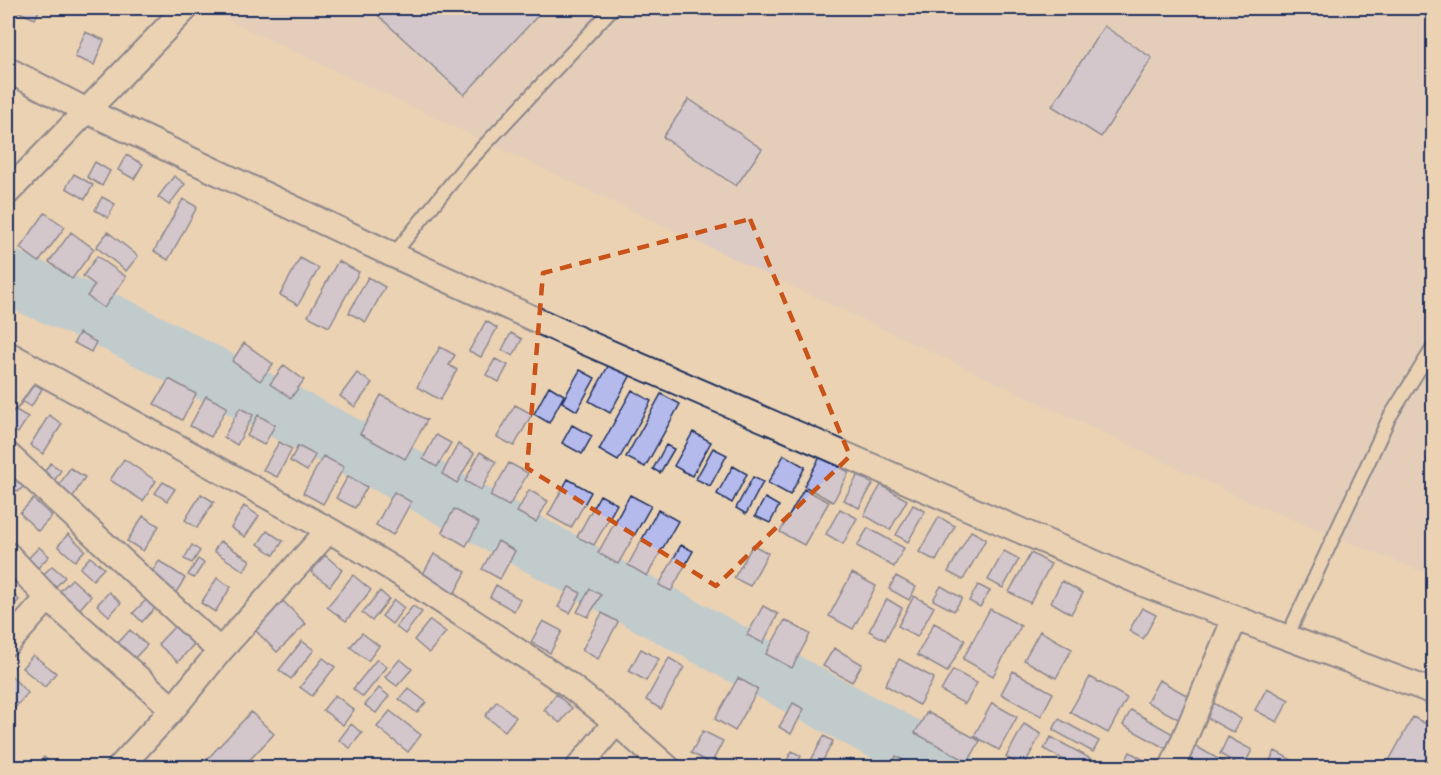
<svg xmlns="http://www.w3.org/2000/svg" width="1441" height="775" font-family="'Playpen Sans',sans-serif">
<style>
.built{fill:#dbcbc4}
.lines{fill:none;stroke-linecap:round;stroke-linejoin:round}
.river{stroke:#8ec4ec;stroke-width:56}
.building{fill:#b5baec;stroke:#1b2f5e;stroke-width:1.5}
.lane-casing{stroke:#1b2f5e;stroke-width:16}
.street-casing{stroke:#1b2f5e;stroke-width:28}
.lane{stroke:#ebd2b3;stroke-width:12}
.street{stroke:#ebd2b3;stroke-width:24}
.marked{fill:none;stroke:#c95318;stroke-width:4.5;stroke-dasharray:12 8;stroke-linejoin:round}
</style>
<rect width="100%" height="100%" fill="#ebd2b3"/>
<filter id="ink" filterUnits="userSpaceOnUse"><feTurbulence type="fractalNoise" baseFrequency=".0167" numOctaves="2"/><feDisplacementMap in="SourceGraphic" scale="12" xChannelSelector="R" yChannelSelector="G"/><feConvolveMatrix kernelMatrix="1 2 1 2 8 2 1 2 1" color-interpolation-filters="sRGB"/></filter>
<g filter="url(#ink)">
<!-- built -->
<path class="built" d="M202 8H1433V576L1252 503Z"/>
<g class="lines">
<!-- river -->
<path class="river" d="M8 277 119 326 413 479 948 768"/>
</g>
<!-- building -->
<path class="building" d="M10 8H40L35 19Z
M370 8H545L464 95Z
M1104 26 1152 58 1101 137 1052 106Z
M85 32 104 40 94 65 75 57Z
M689 99 762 149 736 186 663 137Z
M126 155 143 164 134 179 118 170Z
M95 162 110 171 102 186 87 177Z
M74 174 93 185 85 199 66 188Z
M174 176 185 184 169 205 158 197Z
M102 197 115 204 108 218 95 210Z
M183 199 197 207 168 260 154 251Z
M45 213 65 227 39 262 20 248Z
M71 232 94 249 72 279 49 262Z
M108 232 138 256 126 271 96 247Z
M97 256 126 277 104 308 87 296 95 285 83 276Z
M300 258 319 268 298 305 280 295Z
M338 261 359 272 329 327 308 316Z
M368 277 385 287 366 322 349 313Z
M8 308 14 315 8 321Z
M486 321 497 328 481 357 469 351Z
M79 333 96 342 91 352 74 343Z
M511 333 522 339 513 356 502 350Z
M244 343 273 364 260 381 232 361Z
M440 347 455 355 449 365 457 370 440 400 417 387Z
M495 359 508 365 499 382 486 375Z
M612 359 633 371 610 413 589 401Z
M284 365 304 380 291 398 270 384Z
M580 370 595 378 577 411 562 402Z
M357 373 372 383 355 407 340 396Z
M27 379 42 389 31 407 15 397Z
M169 379 196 394 182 420 154 404Z
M549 386 564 395 549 423 534 414Z
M632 390 651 401 618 461 599 450Z
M661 394 680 404 645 467 626 457Z
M381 395 427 420 405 459 360 434Z
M206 396 227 407 211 437 190 426Z
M515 405 532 414 514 446 497 437Z
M240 408 253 415 237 445 224 437Z
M14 409 28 417 18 433 8 426V419Z
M49 415 62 424 43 454 30 445Z
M258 415 275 425 264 445 247 436Z
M572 425 592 436 582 454 562 443Z
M693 432 711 442 692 476 674 466Z
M436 435 451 443 437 467 423 459Z
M279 442 292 449 277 477 263 470Z
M458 444 474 453 457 483 442 474Z
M666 445 674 449 660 473 653 469Z
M298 446 315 455 307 471 290 461Z
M713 448 727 455 710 486 696 479Z
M480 452 496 462 481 490 465 481Z
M784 455 805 467 790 495 768 483Z
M323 456 344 467 323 504 303 493Z
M820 457 849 472 833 502 804 486Z
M124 459 156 481 143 501 110 480Z
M50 463 61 470 53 483 42 476Z
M509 463 528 473 509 506 490 496Z
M733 466 747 474 732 503 717 494Z
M8 467 26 484 18 492 8 483Z
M70 468 85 477 71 500 56 490Z
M858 475 873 484 859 508 844 500Z
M348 476 367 487 355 508 336 498Z
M753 477 763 482 746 514 736 508Z
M568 479 591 492 571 528 548 515Z
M163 482 175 489 167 501 155 493Z
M881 485 907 500 890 530 864 515Z
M804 489 829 502 804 545 780 532Z
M529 490 548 501 536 522 517 512Z
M394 492 411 502 393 535 376 525Z
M201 494 214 502 197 528 185 520Z
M600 495 617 504 594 545 577 537Z
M630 495 651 506 618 564 598 553Z
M765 498 779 506 770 523 755 516Z
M33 499 52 516 38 531 20 513Z
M913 505 925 511 908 542 896 535Z
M244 506 259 516 245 537 231 528Z
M454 509 479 523 466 546 442 532Z
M840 509 857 518 843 544 826 534Z
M658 510 678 521 647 576 628 565Z
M143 516 159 526 143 551 127 541Z
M939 517 955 526 936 561 919 552Z
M868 528 904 548 894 567 857 546Z
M267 531 283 541 274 555 258 544Z
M971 531 986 539 963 580 948 572Z
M68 534 85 550 75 561 58 546Z
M220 541 250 560 244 571 214 551Z
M498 541 515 551 500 579 482 569Z
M192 545 200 551 192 563 184 559Z
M681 545 693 551 671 591 659 585Z
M753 545 768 553 750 586 734 578Z
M39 547 49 556 34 572 24 563Z
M1004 551 1019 559 1003 588 988 580Z
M1031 553 1051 564 1030 603 1009 592Z
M434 554 466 572 454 594 422 576Z
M325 555 342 570 330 586 311 572Z
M90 557 104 568 93 580 80 568Z
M198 559 204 563 194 578 188 575Z
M159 561 185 578 175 594 149 577Z
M52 566 65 577 53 590 40 578Z
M852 573 876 586 853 629 829 616Z
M353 575 371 590 346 621 327 607Z
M896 576 916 587 909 600 889 589Z
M217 578 231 587 215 612 201 603Z
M72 579 91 596 79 610 59 592Z
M1062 581 1083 593 1071 614 1051 602Z
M496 585 520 599 514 611 490 597Z
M978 585 990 591 980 607 969 601Z
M941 586 962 598 954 611 933 600Z
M569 587 581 593 570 613 558 607Z
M8 589 19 600 8 612Z
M590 589 601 595 588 617 577 612Z
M380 591 389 599 372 621 362 613Z
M109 592 121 603 109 616 97 605Z
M914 596 934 607 917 637 898 626Z
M887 599 902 608 885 640 869 631Z
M146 600 155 608 142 622 133 613Z
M394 600 404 608 392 624 382 616Z
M283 601 306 624 277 652 254 629Z
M413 606 422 612 405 634 396 627Z
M763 606 778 614 763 643 747 635Z
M1142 608 1156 615 1143 639 1129 631Z
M990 609 1021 626 993 676 963 659Z
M602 613 618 622 598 659 582 650Z
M430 620 446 632 429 653 414 640Z
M785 620 810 634 792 668 766 654Z
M543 621 562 631 550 653 531 642Z
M934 623 965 640 947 672 917 655Z
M176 625 195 643 178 662 158 644Z
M130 630 147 645 132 661 116 645Z
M1040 631 1072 649 1056 678 1024 660Z
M362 633 379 646 368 661 350 647Z
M302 641 314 650 291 679 279 670Z
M834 648 862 664 852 682 823 666Z
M641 649 659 659 646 681 629 671Z
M33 655 56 673 45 687 22 668Z
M323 658 335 667 312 696 300 687Z
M669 658 684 667 661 709 646 700Z
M377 659 387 667 363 697 353 689Z
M400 659 412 669 397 686 385 677Z
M899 659 934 678 919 705 885 685Z
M953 670 977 683 965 704 941 691Z
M1013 671 1053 693 1041 716 1001 694Z
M8 673 28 693 12 711 8 707Z
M1090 677 1127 698 1108 733 1070 712Z
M738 678 758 689 735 731 715 719Z
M1159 680 1194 699 1182 721 1147 702Z
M379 688 389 696 376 713 365 705Z
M408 688 426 702 417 713 399 699Z
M1267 688 1289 700 1277 722 1255 710Z
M556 694 572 708 560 723 544 710Z
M335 695 354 710 343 725 323 710Z
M497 701 516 717 505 731 485 716Z
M1210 701 1241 719 1234 733 1202 715Z
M793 703 804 709 791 734 779 727Z
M992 703 1017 717 999 750 974 736Z
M1131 710 1178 737 1170 751 1123 725Z
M390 711 421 735 408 752 377 727Z
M251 712 274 734 242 768H199Z
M927 712 980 741 968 762 915 733Z
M1413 717 1434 728V768H1385Z
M1059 719 1099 741 1093 752 1053 730Z
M351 724 362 733 350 748 339 740Z
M1024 724 1041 734 1023 767 1006 757Z
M703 731 723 741 711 764 691 753Z
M824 736 833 741 819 768H807Z
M1051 737 1095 761 1092 768H1078L1044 749Z
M1228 737 1252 750 1243 767 1220 754Z
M1190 743 1234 768H1192L1180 761Z
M792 751 801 756 795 768H783Z
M1275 751 1301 765 1300 768H1266Z
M1130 752 1156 767V768H1122Z
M896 756 916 768H890Z
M44 757 56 768H35Z
M850 759 865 768H845Z"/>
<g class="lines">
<defs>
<path id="lane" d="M393 255 465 166 613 8
M1287 637 1389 418 1434 346"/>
<path id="street" d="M8 70 85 110 393 255 585 342 1146 585 1434 692
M8 192 186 8
M8 354 329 530 396 571 569 685 616 722 668 768
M8 399 30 367
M8 455 220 651
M8 555 48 598 173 709
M8 643 48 598
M119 768 173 709 220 651 329 530
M578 768 616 722
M1172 768 1235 618"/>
</defs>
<!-- lane casing -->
<use href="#lane" class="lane-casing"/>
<!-- street casing -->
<use href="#street" class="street-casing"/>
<!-- lane -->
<use href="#lane" class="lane"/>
<!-- street -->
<use href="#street" class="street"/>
</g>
</g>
<!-- marked area -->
<path d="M0 0H1441V775H0ZM750 219 850 456 716 586 527 468 543 273Z" fill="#ebd2b3" fill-opacity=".55" fill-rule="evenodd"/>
<path class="marked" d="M750 219 850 456 716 586 527 468 543 273Z"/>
<!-- margin -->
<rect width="1441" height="775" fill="none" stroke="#ebd2b3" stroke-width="30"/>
<rect x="15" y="15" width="1411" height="745" fill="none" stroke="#1b2f5e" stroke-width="2" filter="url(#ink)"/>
</svg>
